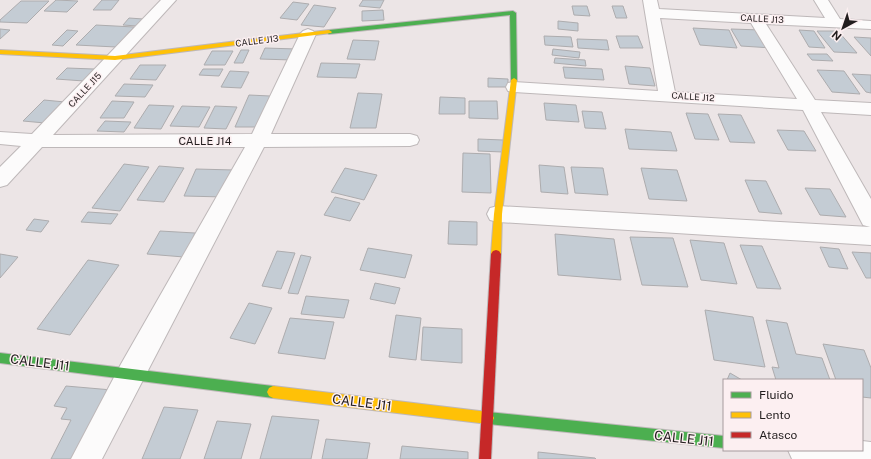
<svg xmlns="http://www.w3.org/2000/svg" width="871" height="459" font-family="'Public Sans',sans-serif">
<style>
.building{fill:#c4ccd4;stroke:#adacae}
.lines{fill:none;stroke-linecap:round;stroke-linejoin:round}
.street-casing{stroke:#beb8b9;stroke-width:2}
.fast-casing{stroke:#beb8b9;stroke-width:2}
.slow-casing{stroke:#beb8b9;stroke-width:2}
.jam-casing{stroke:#beb8b9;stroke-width:2}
.street{fill:#fcfbfb;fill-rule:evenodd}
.fast{fill:#4caf50;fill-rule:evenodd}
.slow{fill:#ffc107;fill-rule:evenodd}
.jam{fill:#c62828;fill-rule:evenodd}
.labels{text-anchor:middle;stroke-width:3;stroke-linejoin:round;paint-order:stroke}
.far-street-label{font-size:9px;fill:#221d1e;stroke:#fceff1}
.street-label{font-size:11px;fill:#221d1e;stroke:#fceff1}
.near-street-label{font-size:13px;fill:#221d1e;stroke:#fceff1}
</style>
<rect width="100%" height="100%" fill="#ece5e6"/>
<!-- building -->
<path class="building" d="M56 0 78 1 67 12 44 11Z
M102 0H119L111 10H93Z
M363 0H384L380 8 359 6Z
M21 1H49L27 23 0 22V20Z
M293 2 309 4 297 20 280 18Z
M314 5 336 8 324 27 301 25Z
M572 6H587L590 16 574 15Z
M612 6H623L627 18H616Z
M383 10 384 20 362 21V11Z
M129 18 143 19 137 26 123 25Z
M558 21 578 23V31L558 29Z
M96 25 134 27 116 47 76 45Z
M693 28 729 30 737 48 700 45Z
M0 29 10 30 0 39Z
M731 29 761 30 772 48 741 46Z
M67 30 78 31 63 46 52 45Z
M799 30 814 31 825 48 809 47Z
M817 31H838L857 53 834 52Z
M544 36 571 37 573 47 545 45Z
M616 36H638L643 48H620Z
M854 37 871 38V56Z
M577 39 607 40 609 50 578 48Z
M353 40 379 41 375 60 347 59Z
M265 48 297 49 292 60 260 59Z
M553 49 580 52 579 58 552 55Z
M241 50H249L243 63H234Z
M212 51H233L225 65H204Z
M807 54H827L833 61 812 60Z
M555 58 585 60 586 66 554 63Z
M321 63 360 64 356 78 317 77Z
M140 65H166L156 80 130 79Z
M625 66 650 68 655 86 629 84Z
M563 67 602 69 604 80 565 78Z
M67 68 94 69 84 81 56 79Z
M203 69H223L219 76 199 75Z
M817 70 844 71 860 94 832 92Z
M230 71 249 72 241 88 221 87Z
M852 74 871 75V93L866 92Z
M488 78 508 79V87H488Z
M124 84 153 85 145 97 115 96Z
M358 93 382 94 376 128H350Z
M249 95 270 96 257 127H235Z
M440 97 465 98V114H439Z
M44 100 65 102 45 123 23 121Z
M112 101 134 102 124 118H100Z
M469 101H497L498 119 469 118Z
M544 103 576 105 579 122 546 120Z
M149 105 174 106 161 129 134 128Z
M182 106 210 107 199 127 170 126Z
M215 106 237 107 226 129 204 128Z
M582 111 602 112 606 129 585 128Z
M686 113 708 114 719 140 695 139Z
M718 114 741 115 755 143 730 142Z
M105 121 131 122 124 132 97 131Z
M625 129 671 132 677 151 629 149Z
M777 130 804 131 816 151 788 150Z
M478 139 503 140V152L478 151Z
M463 153 490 154 491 193 462 192Z
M124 164 149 167 120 211 92 208Z
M539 165 564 167 568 194 541 192Z
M159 166 184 168 164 202 137 200Z
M571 167 603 168 608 195 575 193Z
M345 168 377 175 364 200 331 192Z
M641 168 677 170 687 201 649 199Z
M196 169 234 170 224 197 184 196Z
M745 180 766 181 782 214 759 212Z
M805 188 830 189 846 217 820 215Z
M335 197 360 203 350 221 324 215Z
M88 212 118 214 111 224 81 222Z
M34 219 49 221 41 232 26 230Z
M449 221 477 222V245L448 244Z
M160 231 195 233 184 257 147 254Z
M555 234 614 239 621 280 558 275Z
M630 237 673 238 688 287 642 285Z
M690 240 724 243 737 284 701 280Z
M740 245 762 246 781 289 757 288Z
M820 247 839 249 848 269 829 267Z
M368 248 412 255 405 278 360 270Z
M277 251 295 253 281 289 262 286Z
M852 252 871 253V278H866Z
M0 254 18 257 0 278Z
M301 255 311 257 298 294 288 293Z
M88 260 119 265 70 335 37 329Z
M375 283 400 288 395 304 370 299Z
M306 296 349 300 344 318 301 314Z
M249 303 272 308 255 344 230 338Z
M705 310 753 317 765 367 714 360Z
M396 315 421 318 416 360 389 357Z
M290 318 334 322 325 359 278 353Z
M766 320 787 323 796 354 822 358 830 380H776L772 367 779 368Z
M423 327 462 329V363L421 360Z
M823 344 864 350 871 368V398L862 397V380H836Z
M730 373 742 380H727Z
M66 386 112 390 78 459H51L71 420 61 419 67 408 54 406Z
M164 407 198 410 180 459H142Z
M272 416 319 420 311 459H260Z
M217 421 251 424 241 459H204Z
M326 439 370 443 367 459H322Z
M402 446 468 452V459H400Z
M538 452 595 458 596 459H538Z"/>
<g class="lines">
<defs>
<path id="street" d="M161 0H176L53 135 252 134 300 34 303 31 308 29 313 31 316 34 271 134H410L417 136 419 140 417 144 410 146 264 147 102 459H71L121 364 245 147H42L7 185 0 187V167L21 146 0 144V132L32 134Z
M643 0H657L659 9 825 18 814 0H828L840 19 871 21V29L766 24 815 100 871 103V115L821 112 871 199V245L498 222 490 220 487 214 490 208 498 206 870 227 863 225 803 110 514 92 508 91 506 87 508 83 514 82 658 91ZM660 18 751 23 797 99 675 92Z
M862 441 871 442V459H792L788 450H862Z"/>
<path id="fast" d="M513 11 516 13 517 80 514 82 511 80 510 15 329 34 326 32 329 30Z
M0 353 273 386 277 388 279 392 277 396 273 398 0 363Z
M488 412 724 436V448L488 424 484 422 482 418 484 414Z"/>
<path id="slow" d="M329 30 332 32 331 33 115 60 0 54V50L115 56Z
M514 78 517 80 502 214 501 254 499 257H493L491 254 494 214 511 80Z
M273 386 488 412 492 414 494 418 492 422 488 424 273 398 269 396 267 392 269 388Z"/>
<path id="jam" d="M496 250 499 251 501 254 491 459H479L491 254 493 251Z"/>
</defs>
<!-- street casing -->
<use href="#street" class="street-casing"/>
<!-- fast casing -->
<use href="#fast" class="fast-casing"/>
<!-- slow casing -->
<use href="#slow" class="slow-casing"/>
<!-- jam casing -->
<use href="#jam" class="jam-casing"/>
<!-- street -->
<use href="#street" class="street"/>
<!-- fast -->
<use href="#fast" class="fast"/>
<!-- slow -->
<use href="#slow" class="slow"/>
<!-- jam -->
<use href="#jam" class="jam"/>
</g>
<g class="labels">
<!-- far-street labels -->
<g class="far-street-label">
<text transform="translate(762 19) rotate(3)" y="3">CALLE J13</text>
<text transform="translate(257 41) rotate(-7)" y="3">CALLE J13</text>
<text transform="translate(85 90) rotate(-47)" y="3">CALLE J15</text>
<text transform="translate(693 97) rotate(4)" y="3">CALLE J12</text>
</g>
<!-- street labels -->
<g class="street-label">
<text x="205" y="145">CALLE J14</text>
</g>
<!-- near-street labels -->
<g class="near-street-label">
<text transform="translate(40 362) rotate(7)" y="5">CALLE J11</text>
<text transform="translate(362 402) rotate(7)" y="5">CALLE J11</text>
<text transform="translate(684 438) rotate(6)" y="5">CALLE J11</text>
</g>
</g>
<!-- legend -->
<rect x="723" y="379" width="140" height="72" fill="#fceff1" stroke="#a59b9d"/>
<rect x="731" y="392" width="20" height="6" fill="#4caf50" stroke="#a59b9d"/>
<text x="759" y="399" font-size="12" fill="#221d1e">Fluido</text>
<rect x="731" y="412" width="20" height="6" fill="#ffc107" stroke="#a59b9d"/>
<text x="759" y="419" font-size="12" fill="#221d1e">Lento</text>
<rect x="731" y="432" width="20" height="6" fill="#c62828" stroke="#a59b9d"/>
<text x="759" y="439" font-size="12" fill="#221d1e">Atasco</text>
<!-- north arrow -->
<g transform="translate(843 28) rotate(220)" stroke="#fceff1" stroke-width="3" paint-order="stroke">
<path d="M0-3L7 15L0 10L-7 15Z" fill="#221d1e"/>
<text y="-6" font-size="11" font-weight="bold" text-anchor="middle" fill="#221d1e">N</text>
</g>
</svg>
